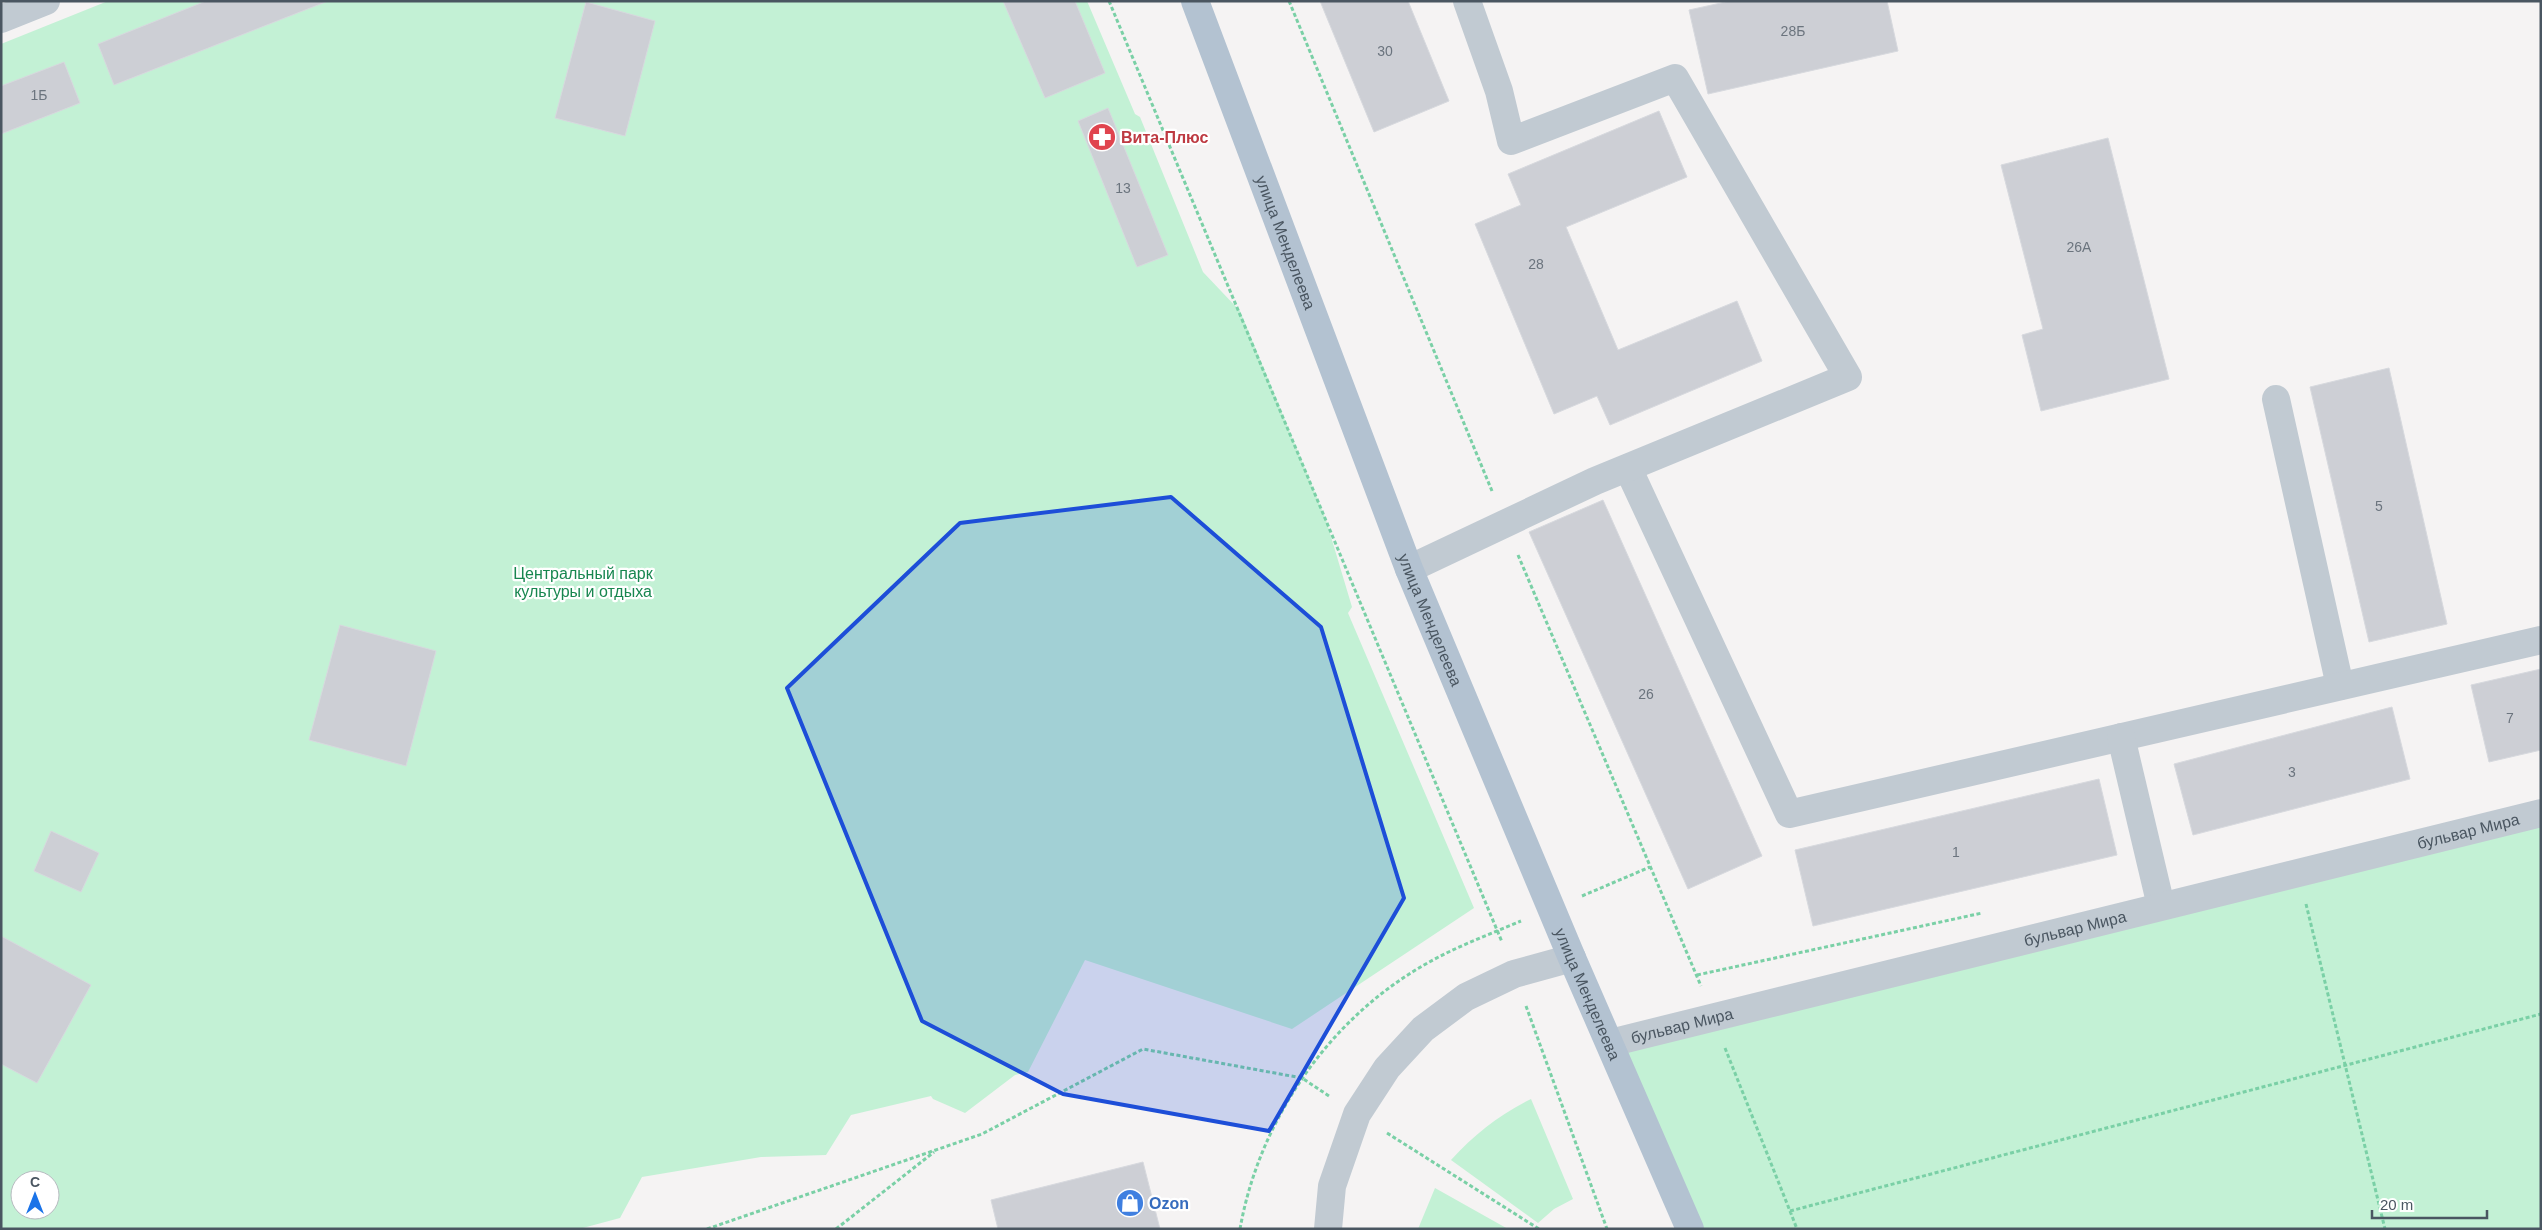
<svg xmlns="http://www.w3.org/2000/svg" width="2542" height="1230" font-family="Arial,sans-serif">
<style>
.green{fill:#c3f1d5;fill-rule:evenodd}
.building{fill:#cdcfd5;stroke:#d7d9de}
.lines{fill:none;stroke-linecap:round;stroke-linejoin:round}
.path{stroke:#7ad0a6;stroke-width:3;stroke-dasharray:4 2.5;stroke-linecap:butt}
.minor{stroke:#c1cad2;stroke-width:28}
.major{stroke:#b3c2d1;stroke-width:28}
.marked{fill:#1d4ed8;fill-opacity:0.2;stroke:#1d4ed8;stroke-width:4;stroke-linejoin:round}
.labels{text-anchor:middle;stroke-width:4.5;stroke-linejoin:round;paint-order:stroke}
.number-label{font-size:14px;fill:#6b747e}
.health-label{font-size:16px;font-weight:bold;fill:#be3a42;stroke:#fff;text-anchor:start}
.street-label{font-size:16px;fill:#4a5661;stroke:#fff}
.park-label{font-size:16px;fill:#17864f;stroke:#fff}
.shop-label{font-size:16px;font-weight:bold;fill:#366cbe;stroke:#fff;text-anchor:start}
</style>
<rect width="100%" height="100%" fill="#f5f3f3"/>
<!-- green -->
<path class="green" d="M108 1H1087L1135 114 1140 117 1203 272 1240 311 1326 520 1352 607 1348 613 1474 908 1292 1029 1085 960 1028 1072 1015 1075 965 1113 933 1099 931 1096 851 1115 826 1155 761 1157 642 1177 620 1218 579 1229H1V44ZM20 1180H50V1210H20Z
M2541 813V1229H1690L1610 1043Z
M1531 1099 1573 1199 1554 1209 1538 1223 1451 1160C1475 1134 1499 1115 1531 1099Z
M1435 1188 1508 1229H1418Z"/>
<!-- building -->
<path class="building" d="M206 1H328L114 85 98 44Z
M1003 1H1075L1105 73 1045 98Z
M1320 1H1408L1449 101 1374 132Z
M1730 1H1887L1898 51 1708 94 1689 10Z
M586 2 655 21 625 136 555 118Z
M64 62 80 103 1 134V86Z
M1108 108 1168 255 1137 267 1078 121Z
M1659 111 1687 177 1566 227 1618 350 1737 301 1762 361 1610 425 1597 396 1554 414 1475 224 1521 205 1508 174Z
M2108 138 2169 379 2041 411 2022 335 2043 329 2001 165Z
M2389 368 2447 624 2369 642 2310 387Z
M1603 500 1762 856 1688 889 1529 532Z
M340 625 436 651 406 766 309 740Z
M2541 669V750L2489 762 2471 685Z
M2392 707 2410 779 2193 835 2174 764Z
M2099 779 2117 855 1813 926 1795 850Z
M51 831 99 853 81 892 34 871Z
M1 936 91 985 37 1083 1 1064Z
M1143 1162 1160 1229H998L991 1200Z"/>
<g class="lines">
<!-- path -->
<path class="path" d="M1109 1 1502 942
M1289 1 1492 491
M1518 555 1701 986
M1582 896 1650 867
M2306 904 2385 1229
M1697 975 1982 913
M1526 1006 1607 1229
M1725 1048 1790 1211 2541 1014
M1387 1133 1539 1229
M1790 1211 1797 1229
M707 1229 982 1134 1143 1049 1302 1078 1329 1096
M836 1229 934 1152
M1240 1229C1259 1121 1328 1020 1424 965 1455 947 1488 935 1521 921"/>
<!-- minor -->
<g class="minor">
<path d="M1 19 46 1"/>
<path d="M2276 399 2340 686"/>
<path d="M1628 468 1789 814 2541 640"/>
<path d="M1409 569 1595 481 1848 377 1675 78 1511 141 1499 91 1467 1"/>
<path d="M2121 737 2161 906"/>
<path id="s1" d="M1610 1043 2541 813"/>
<path d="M1328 1229 1332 1186 1357 1114 1387 1068 1423 1029 1466 997 1514 974 1572 958"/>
</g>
<!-- major -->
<path class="major" id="s2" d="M1195 1 1409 569 1572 958 1690 1229"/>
</g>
<!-- marked area -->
<path class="marked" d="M1171 497 1321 627 1404 898 1269 1131 1063 1094 922 1021 787 688 960 523Z"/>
<!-- icons -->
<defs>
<symbol id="pharmacy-disc" viewBox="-11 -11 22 22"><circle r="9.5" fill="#e0444e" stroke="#fff"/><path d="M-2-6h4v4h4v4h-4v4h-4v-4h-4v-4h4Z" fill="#fff"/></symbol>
<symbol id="shop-disc" viewBox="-11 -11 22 22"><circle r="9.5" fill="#3f7fe0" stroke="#fff"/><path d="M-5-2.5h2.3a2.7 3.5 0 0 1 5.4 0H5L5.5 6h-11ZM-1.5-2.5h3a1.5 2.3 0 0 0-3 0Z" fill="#fff"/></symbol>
</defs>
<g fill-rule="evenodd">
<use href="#pharmacy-disc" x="1086" y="121" width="32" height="32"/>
<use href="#shop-disc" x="1114" y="1187" width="32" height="32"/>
</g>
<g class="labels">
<!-- number labels -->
<g class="number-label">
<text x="1793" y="36">28Б</text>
<text x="1385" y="56">30</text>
<text x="39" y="100">1Б</text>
<text x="1123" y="193">13</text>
<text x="2079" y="252">26А</text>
<text x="1536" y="269">28</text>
<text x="2379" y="511">5</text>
<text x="1646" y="699">26</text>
<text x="2510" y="723">7</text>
<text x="2292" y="777">3</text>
<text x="1956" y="857">1</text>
</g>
<!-- health labels -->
<g class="health-label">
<text x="1121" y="143">Вита-Плюс</text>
</g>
<!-- street labels -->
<g class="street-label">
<text dy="6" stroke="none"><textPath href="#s2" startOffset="258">улица Менделеева</textPath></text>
<text dy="6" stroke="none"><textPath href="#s2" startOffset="662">улица Менделеева</textPath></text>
<text dy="6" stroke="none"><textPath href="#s1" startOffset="884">бульвар Мира</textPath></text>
<text dy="6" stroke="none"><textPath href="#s1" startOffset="479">бульвар Мира</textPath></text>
<text dy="6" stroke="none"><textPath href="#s2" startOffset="1068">улица Менделеева</textPath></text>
<text dy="6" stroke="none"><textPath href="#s1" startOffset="74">бульвар Мира</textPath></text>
</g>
<!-- park labels -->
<g class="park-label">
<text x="583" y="579">Центральный парк<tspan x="583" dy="18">культуры и отдыха</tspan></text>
</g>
<!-- shop labels -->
<g class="shop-label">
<text x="1149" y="1209">Ozon</text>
</g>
</g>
<!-- border -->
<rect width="2542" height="1230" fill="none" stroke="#4a5661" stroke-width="5"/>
<!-- north arrow -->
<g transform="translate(35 1195)"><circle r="24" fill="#ffffff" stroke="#b7bbc0"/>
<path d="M0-4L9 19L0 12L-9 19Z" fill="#1a73e8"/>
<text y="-8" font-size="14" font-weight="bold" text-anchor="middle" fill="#4a5661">С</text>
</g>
<!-- scale -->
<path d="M2372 1210v8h115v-8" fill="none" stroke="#4a5661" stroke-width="2.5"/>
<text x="2380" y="1210" font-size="15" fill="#4a5661" stroke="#ffffff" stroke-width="4" paint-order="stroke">20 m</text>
</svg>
